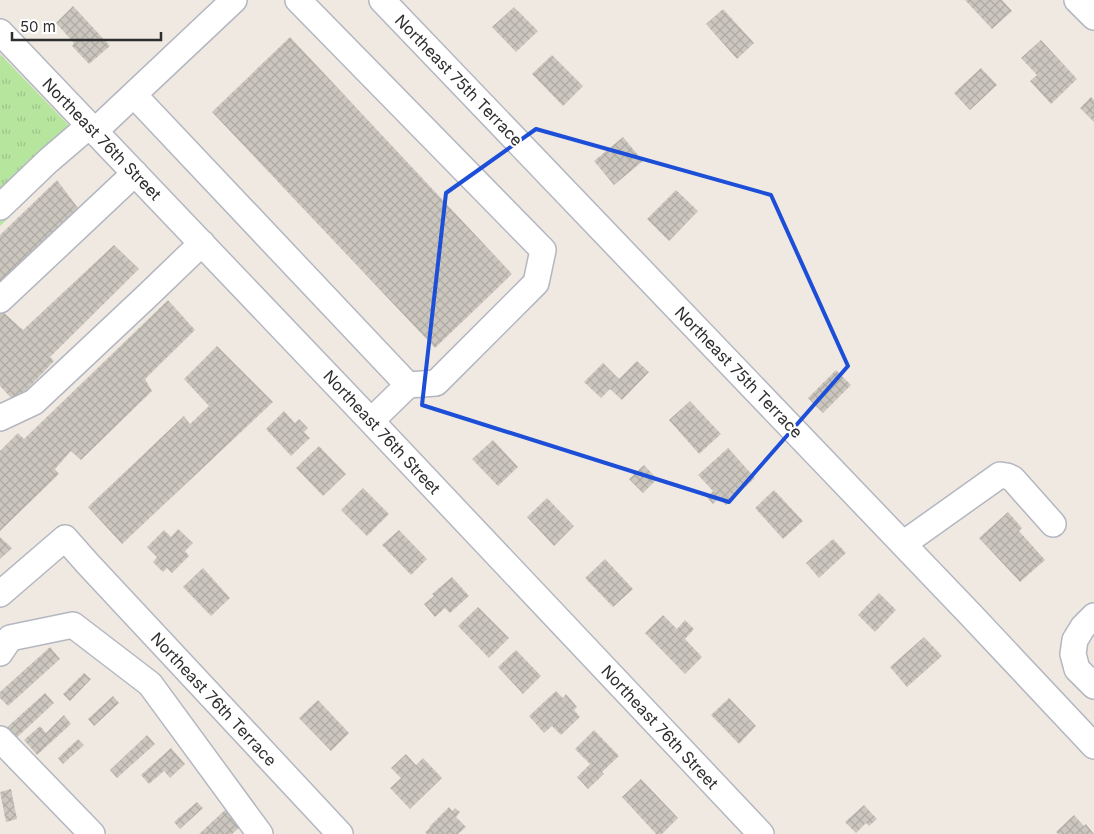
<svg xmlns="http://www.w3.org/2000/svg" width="1094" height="834" font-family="Inter,sans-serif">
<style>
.park{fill:url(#park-tufts)}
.building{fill:url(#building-cross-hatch)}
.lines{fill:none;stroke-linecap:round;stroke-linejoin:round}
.minor-casing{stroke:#b4b7c1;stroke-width:28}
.minor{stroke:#fff;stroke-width:25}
.marked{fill:none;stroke:#1d4ed8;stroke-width:4;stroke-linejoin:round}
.labels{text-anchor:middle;stroke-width:4.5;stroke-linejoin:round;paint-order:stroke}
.street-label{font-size:16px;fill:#2e2e2e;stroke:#fff}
</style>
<defs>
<pattern id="park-tufts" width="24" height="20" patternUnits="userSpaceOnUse" patternTransform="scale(1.25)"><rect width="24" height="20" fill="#b6e59e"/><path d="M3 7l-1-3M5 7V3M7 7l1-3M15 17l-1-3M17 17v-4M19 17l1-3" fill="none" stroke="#9dc588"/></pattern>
<pattern id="building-cross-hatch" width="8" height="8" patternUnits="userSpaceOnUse" patternTransform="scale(1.25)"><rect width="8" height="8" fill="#cbc7bf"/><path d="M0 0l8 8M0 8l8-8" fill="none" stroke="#afaba4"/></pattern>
</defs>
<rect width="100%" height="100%" fill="#efe9e1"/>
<!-- park -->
<path class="park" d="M0 54 86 143 0 226Z"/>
<!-- building -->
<path class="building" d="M965 0H1002L1012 11 992 29Z
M73 6 110 46 89 64 72 46 74 43 56 23Z
M514 7 538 31 516 52 492 27Z
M723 9 754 43 737 59 706 24Z
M290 37 512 274 435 348 212 112Z
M1041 40 1077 79 1051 104 1030 81 1037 75 1021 58Z
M552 55 583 86 563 106 532 74Z
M981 68 997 85 970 110 954 93Z
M1091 97 1094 100V122L1080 108Z
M623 137 643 161 614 185 594 161Z
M57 180 81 212 0 289V235Z
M676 190 698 211 669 241 647 219Z
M114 245 139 269 50 357 54 361 15 402 0 386V313L2 311 23 330Z
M168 300 195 330 145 379 152 391 81 460 71 451 55 469 59 474 0 531V451L18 433 24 439Z
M217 346 273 402 122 544 88 507 184 416 190 424 209 406 184 379Z
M637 361 649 372 622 400 610 389 601 398 584 382 603 363 619 379Z
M836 370 851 385 823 413 808 398Z
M690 401 721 434 699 454 669 420Z
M284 411 295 423 299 419 308 428 304 432 310 438 291 456 266 429Z
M493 440 518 467 498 486 472 459Z
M319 446 346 474 323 496 296 468Z
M728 448 755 478 726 505 719 498 713 504 707 497 713 491 698 475Z
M644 465 657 479 643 493 629 479Z
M363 488 389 514 367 536 341 510Z
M774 490 803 521 783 539 755 508Z
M547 498 574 526 554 546 527 517Z
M1008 512 1022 528 1019 531 1045 560 1020 582 979 538Z
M178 529 193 543 185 551 189 556 172 573 167 568 163 572 153 562 157 557 147 547 164 530 171 537Z
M399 530 427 559 411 575 382 545Z
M0 537 12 548 0 559Z
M833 539 846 553 819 578 806 563Z
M605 559 633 589 613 607 585 578Z
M203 568 230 598 211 616 183 587Z
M452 577 469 596 450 613 445 608 435 617 424 604 434 596 432 594Z
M879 593 896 610 875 632 858 615Z
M478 607 509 638 489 658 458 626Z
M663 615 677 629 685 620 694 629 685 639 702 657 685 674 645 633Z
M924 637 942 656 907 687 890 667Z
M50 647 60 659 8 706 0 698V692Z
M516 650 541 676 523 694 498 667Z
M84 673 91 679 70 701 63 694Z
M556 691 563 698 566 694 577 707 574 710 580 717 561 735 552 726 544 733 529 716Z
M45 693 54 703 13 741 4 730Z
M113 696 119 703 94 726 88 719Z
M729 698 756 726 739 744 711 715Z
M318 700 349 733 331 751 299 718Z
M64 715 71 724 37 755 24 740 40 726 46 733Z
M594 730 619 756 602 772 604 774 588 789 577 777 590 764 575 749Z
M147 735 155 744 117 778 110 770Z
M78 739 84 745 63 764 58 758Z
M171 748 185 764 170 778 164 771 149 784 141 775Z
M406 754 416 765 423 758 442 778 410 809 390 788 401 778 391 768Z
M641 779 678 818 662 834H656L622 797Z
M11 789 17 819 6 822 0 792Z
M197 802 203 808 180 829 174 822Z
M864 805 877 819 869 826 866 823 856 833 845 822Z
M449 807 452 811 455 808 460 812 456 817 466 827 458 834H427L425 832 430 828 429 827Z
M225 810 240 827 232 834H199Z
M1074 815 1084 826 1086 824 1094 834H1058L1056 832Z"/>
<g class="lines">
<defs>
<path id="minor" d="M298 0 543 250 536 283 436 383 408 385 371 421
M382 0 970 614 1094 746
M1077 0 1094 17
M0 32 371 421 761 834
M134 95 408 385
M95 131 234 0
M0 207 48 161 90 125
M0 300 135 173
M0 418 34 402 148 295 202 243
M903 544 1000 475 1007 476 1013 479 1053 524
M0 594 65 538 88 564 340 834
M1094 616 1083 627 1075 640 1073 654 1077 669 1094 686
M0 653 10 638 73 625 150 684 260 834
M0 739 92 834"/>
</defs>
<!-- minor casing -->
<use href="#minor" class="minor-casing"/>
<!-- minor -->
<use href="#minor" class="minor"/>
</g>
<!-- marked area -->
<path class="marked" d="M536 129 771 195 848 366 729 502 422 405 446 193Z"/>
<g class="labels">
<!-- street labels -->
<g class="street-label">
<text transform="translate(459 80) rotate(46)" y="6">Northeast 75th Terrace</text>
<text transform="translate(102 139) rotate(46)" y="6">Northeast 76th Street</text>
<text transform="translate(739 372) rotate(46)" y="6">Northeast 75th Terrace</text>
<text transform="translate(382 432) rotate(47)" y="6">Northeast 76th Street</text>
<text transform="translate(214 699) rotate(47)" y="6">Northeast 76th Terrace</text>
<text transform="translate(660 727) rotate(47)" y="6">Northeast 76th Street</text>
</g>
</g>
<!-- scale -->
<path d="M12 32v8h149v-8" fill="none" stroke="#2e2e2e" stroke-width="2.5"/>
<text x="20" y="32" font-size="15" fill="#2e2e2e" stroke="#ffffff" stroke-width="4" paint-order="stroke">50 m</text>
</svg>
